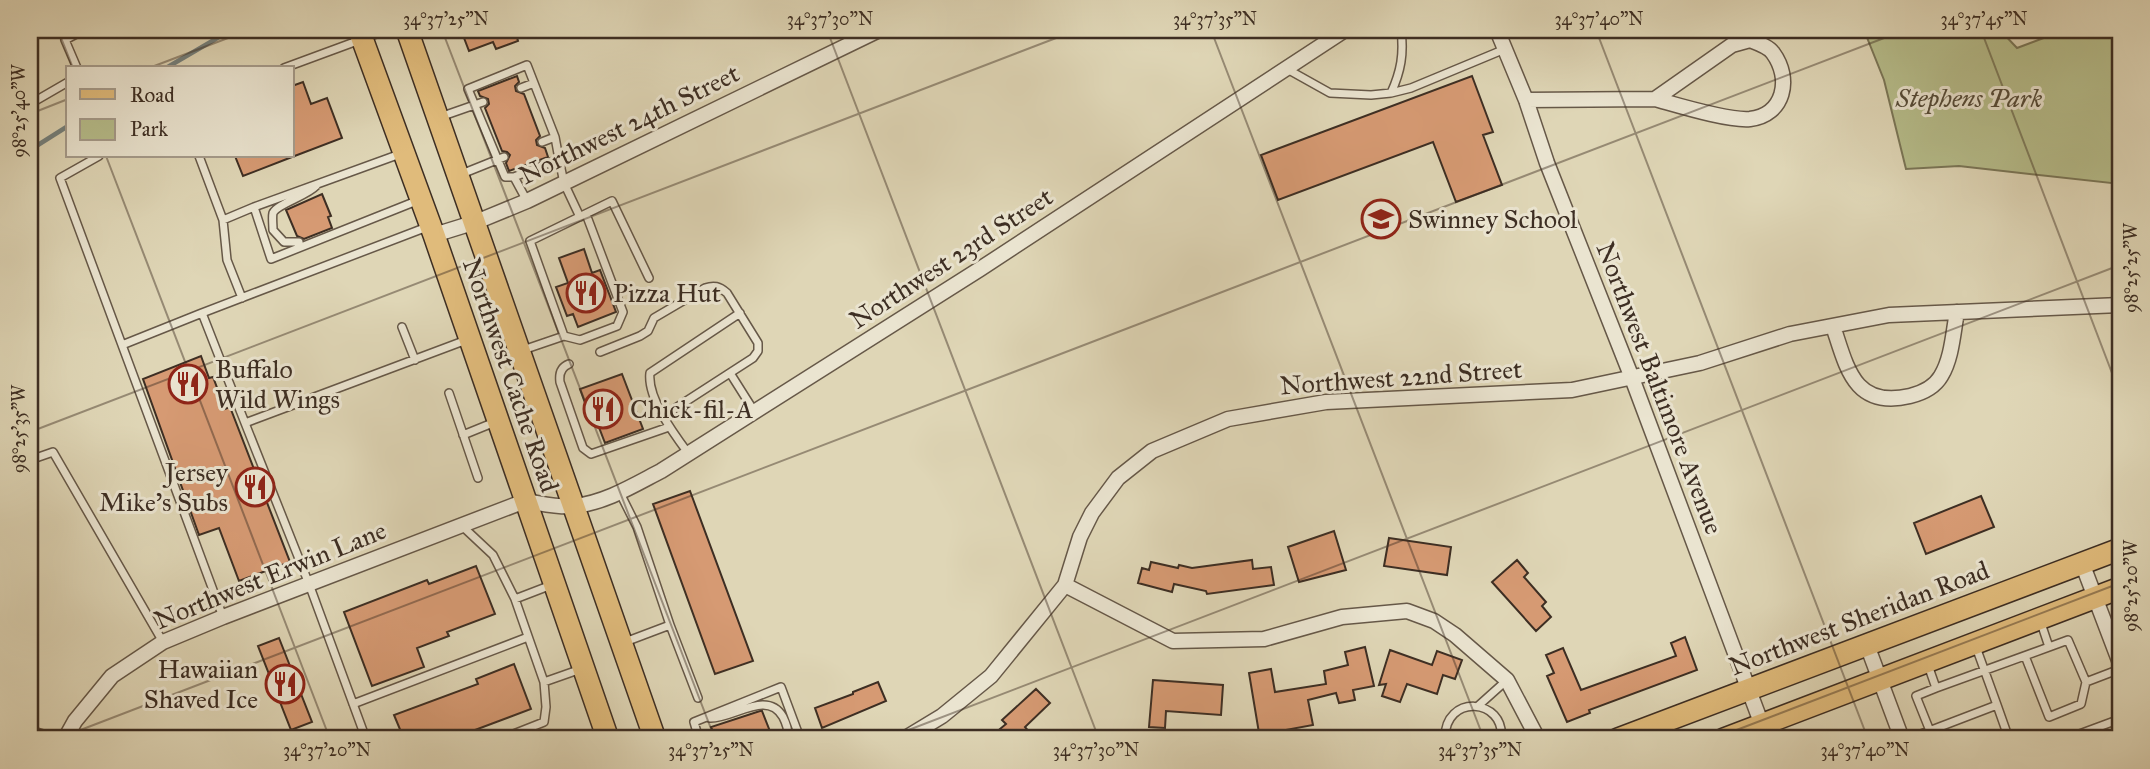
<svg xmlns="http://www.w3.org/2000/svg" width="2150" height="769" font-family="'IM FELL Great Primer',serif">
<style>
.green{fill:#b6bd8b;stroke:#7a7657;stroke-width:2}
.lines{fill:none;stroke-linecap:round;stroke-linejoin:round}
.stream{stroke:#74807d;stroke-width:4.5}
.building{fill:#d69a73;stroke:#3d2e23;stroke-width:2}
.lane-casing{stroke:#665848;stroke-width:10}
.street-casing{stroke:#665848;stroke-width:17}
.primary-casing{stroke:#3d2e23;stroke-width:24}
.lane{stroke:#eae4d0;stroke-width:7}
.street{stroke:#eae4d0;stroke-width:14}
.primary{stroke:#e0bb7b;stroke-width:21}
.ticks{fill:none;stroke:#3d2e23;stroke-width:2;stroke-opacity:0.45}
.labels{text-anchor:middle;stroke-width:6;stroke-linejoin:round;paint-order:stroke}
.park-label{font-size:26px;font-style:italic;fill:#554b38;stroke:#eae4d0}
.street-label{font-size:26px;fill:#3d2e23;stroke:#eae4d0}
.poi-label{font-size:26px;fill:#3d2e23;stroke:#eae4d0;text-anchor:start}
.neatline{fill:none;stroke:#3d2e23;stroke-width:2.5}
.ticks-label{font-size:18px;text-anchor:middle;fill:#3d2e23}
</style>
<rect width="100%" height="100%" fill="#dfd6b6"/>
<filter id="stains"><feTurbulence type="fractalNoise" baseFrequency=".00286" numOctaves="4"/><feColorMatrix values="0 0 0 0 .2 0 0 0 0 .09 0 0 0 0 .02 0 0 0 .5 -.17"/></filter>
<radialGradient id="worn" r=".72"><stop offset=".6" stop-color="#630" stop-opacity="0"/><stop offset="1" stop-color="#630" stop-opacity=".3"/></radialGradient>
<!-- green -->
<path class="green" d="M1864 30H2000L2017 48 2065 30H2120V184L1959 166 1906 169 1884 80Z"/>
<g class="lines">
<!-- stream -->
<path class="stream" d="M166 68 231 30
M30 150 68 126"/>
</g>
<!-- building -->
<path class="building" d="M461 30H522V31L516 34 518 41 496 49 493 42 469 51Z
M517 76 519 82 515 86 516 91 524 94 540 136 536 140 537 145 545 148 548 157 509 171 506 163 510 155 507 152 502 151 485 108 489 104 488 99 480 96 478 91Z
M1472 76 1493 132 1483 135 1502 185 1456 202 1433 142 1278 200 1261 155Z
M303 82 311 104 327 98 342 138 292 157V86Z
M235 156H292V157L243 176Z
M322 194 331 216 328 217 332 228 304 239 297 236 286 210Z
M584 249 592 273 600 270 616 312 578 327 573 314 567 316 556 287 568 283 559 258Z
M201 356 209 378 213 377 225 409 230 407 290 562 239 581 219 528 199 535 143 379Z
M622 374 643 429 605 443 595 417 591 419 580 389Z
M690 491 753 661 715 674 653 504Z
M1981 496 1994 527 1926 554 1914 523Z
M1334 531 1346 570 1299 582 1288 547Z
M1389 538 1451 547 1447 575 1384 566Z
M1252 560 1253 569 1271 567 1274 585 1207 594 1206 591 1174 584 1172 592 1138 583 1142 568 1149 570 1151 562 1178 568 1179 565 1192 568Z
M1517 560 1528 573 1524 577 1546 602 1542 606 1551 617 1536 631 1492 582Z
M476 566 495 614 447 632 449 636 417 648 424 667 372 686 344 612 427 580 429 584Z
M1685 637 1697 670 1589 710 1590 713 1567 722 1547 676 1554 673 1546 655 1563 648 1581 690 1676 656 1671 643Z
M279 638 312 722 291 730 258 646Z
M1365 647 1374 686 1353 690 1355 700 1339 703 1336 693 1308 700 1313 725 1280 731 1281 739H1260L1249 673 1271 669 1275 692 1326 684 1324 671 1348 665 1345 652Z
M1390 650 1432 665 1437 651 1462 660 1455 679 1443 675 1437 694 1407 684 1400 702 1382 696 1386 684 1379 685Z
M514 664 531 709 451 739H404L394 715 478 684 476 679Z
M1153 680 1223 685 1221 715 1166 711 1165 728 1149 727Z
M878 682 886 701 822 728 815 708 853 694V692Z
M1036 689 1050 703 1025 727 1030 733 1022 739H988L1006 724 1002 720Z
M760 711H762L773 739H716L711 727Z"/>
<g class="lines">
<defs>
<path id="lane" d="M77 68 65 40 84 30
M284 68 387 30
M1287 69 1330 93 1371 95 1391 93C1401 71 1404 54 1401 30
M521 88 534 83
M1391 93 1411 88 1505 49
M30 104 68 82
M440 117 483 102
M542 142 555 137 527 65 468 89 505 177H514L559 159 555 137
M400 154 254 207 271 259 419 200
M99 156 60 178 223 617
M199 156 223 220 227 260 242 298
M559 159 564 183 580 217
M459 175 504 157
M514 177 527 201
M223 220 254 207
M299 242H284L273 230C273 225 272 217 273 213 277 204 307 196 316 186
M402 327 415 360
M564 336 530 241 612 201 649 278
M122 345 202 313
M520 351 564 336 580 340 617 326 623 312 586 214
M600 352 640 336 648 331 654 318 705 288C714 285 719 286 727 293L758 343V351L753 358 671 411 662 414
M569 364C561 367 559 374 560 382L583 448 591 454 669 427
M730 373 754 411
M449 393 478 478
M245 423 202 313 427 227
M463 435 495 422
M688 453C674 434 647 398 650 373L740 313
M30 460 53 452 163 642
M620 493 637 527 670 625
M461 525 493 555 515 599
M554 584 515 599 544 682 581 669
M625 642 670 625 698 698
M2025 656 2049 717 2081 704 2086 682 2068 640 2049 647
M1928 665 1936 688 2049 647 2041 623
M2086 682 2120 669
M353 704 528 637
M1997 705 2009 739
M1478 706 1507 680
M710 718C733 719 767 689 783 717 787 725 789 731 788 739
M30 730 60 739
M1930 731 1916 696 1936 688
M366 739 309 584 245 423 469 339
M501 739 544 722 546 707 544 682
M584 739 604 732
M681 739 697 733
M699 739 694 722 781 687 800 738 797 739
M1445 739C1444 693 1506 698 1501 739
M1908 739 1997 705 1976 647
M2066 739 2120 719"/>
<path id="street" d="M1497 30 1526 100 1547 163 1632 378 1762 725
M1750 40C1758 43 1769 47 1773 53 1792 79 1784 115 1750 119 1728 121 1677 105 1655 99L1732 45Z
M1526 100 1655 99
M434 235 476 222 527 201 879 30
M1833 326C1847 368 1854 409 1910 396 1922 393 1934 388 1941 376 1952 358 1953 333 1957 312
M2082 563 2120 663
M1065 585 1173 641 1264 639 1342 617 1407 611 1434 621 1455 635 1507 680 1538 739
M1867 645 1902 739
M65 739 75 721 112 676 163 642 223 617 525 501C540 503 559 508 574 506 605 503 634 485 661 471L980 269 1345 30
M904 739 942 716 991 676 1065 585 1080 537 1092 513 1118 478 1152 451 1228 419 1326 402 1572 390 1700 363 1790 334 1889 315 2120 305"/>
<path id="primary" d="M359 30 434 235 608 739
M407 30 655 739
M1618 739 2120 549
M1724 739 2120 588"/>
</defs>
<!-- lane casing -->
<use href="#lane" class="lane-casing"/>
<!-- street casing -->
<use href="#street" class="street-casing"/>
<!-- primary casing -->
<use href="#primary" class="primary-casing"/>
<!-- lane -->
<use href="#lane" class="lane"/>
<!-- street -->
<use href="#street" class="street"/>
<!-- primary -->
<use href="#primary" class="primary"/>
</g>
<!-- ticks -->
<path class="ticks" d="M58 30 73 68M442 30 715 739M827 30 1099 739M1211 30 1484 739M1596 30 1868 739M1981 30 2120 394M149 68 249 30M30 114 68 99M106 156 330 739M30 432 1077 30M57 739 1905 30M885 739 2120 265M1713 739 2120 583"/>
<!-- icons -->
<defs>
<symbol id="school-ring" viewBox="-11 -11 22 22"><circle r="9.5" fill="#eae4d0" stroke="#8f2418" stroke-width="1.5"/><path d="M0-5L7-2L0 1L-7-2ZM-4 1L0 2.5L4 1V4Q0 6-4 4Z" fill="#8f2418"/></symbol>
<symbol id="restaurant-ring" viewBox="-11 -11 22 22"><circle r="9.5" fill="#eae4d0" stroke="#8f2418" stroke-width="1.5"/><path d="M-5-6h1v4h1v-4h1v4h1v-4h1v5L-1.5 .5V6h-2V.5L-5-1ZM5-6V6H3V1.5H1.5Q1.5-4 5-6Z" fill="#8f2418"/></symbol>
</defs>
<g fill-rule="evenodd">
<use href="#school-ring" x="1359" y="197" width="44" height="44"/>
<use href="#restaurant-ring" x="564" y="271" width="44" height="44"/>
<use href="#restaurant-ring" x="166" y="362" width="44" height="44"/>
<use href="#restaurant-ring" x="581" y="387" width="44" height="44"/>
<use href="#restaurant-ring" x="233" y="465" width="44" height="44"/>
<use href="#restaurant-ring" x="263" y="662" width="44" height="44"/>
</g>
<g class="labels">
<!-- park labels -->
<g class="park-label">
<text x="1969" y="107">Stephens Park</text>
</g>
<!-- street labels -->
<g class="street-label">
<text transform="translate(629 124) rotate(-26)" y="9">Northwest 24th Street</text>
<text transform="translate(951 258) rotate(-33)" y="9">Northwest 23rd Street</text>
<text transform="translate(511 375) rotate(71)" y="9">Northwest Cache Road</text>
<text transform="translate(1401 377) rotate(-4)" y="9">Northwest 22nd Street</text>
<text transform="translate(1660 388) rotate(69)" y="9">Northwest Baltimore Avenue</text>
<text transform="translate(270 575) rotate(-22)" y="9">Northwest Erwin Lane</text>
<text transform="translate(1859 618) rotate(-21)" y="9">Northwest Sheridan Road</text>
</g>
<!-- poi labels -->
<g class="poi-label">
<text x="1408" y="228">Swinney School</text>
<text x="613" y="302">Pizza Hut</text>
<text x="215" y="378">Buffalo<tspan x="215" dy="30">Wild Wings</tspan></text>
<text x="630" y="418">Chick-fil-A</text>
<text x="228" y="481" text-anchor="end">Jersey<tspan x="228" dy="30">Mike's Subs</tspan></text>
<text x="258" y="678" text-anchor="end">Hawaiian<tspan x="258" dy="30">Shaved Ice</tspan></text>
</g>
</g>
<!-- margin -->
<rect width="2150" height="769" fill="none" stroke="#dfd6b6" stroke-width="77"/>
<!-- legend -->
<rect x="66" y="66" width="228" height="91" fill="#eae4d0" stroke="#a59b8b" stroke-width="2"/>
<rect x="80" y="89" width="35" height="10" fill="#e0bb7b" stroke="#a59b8b" stroke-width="2"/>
<text x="130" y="102" font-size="21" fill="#3d2e23">Road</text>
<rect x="80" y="119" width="35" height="21" fill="#b6bd8b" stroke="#a59b8b" stroke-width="2"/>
<text x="130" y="136" font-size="21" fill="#3d2e23">Park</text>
<rect x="38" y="38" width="2074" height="692" class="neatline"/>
<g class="ticks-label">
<text x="446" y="25">34°37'25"N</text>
<text x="830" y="25">34°37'30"N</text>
<text x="1215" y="25">34°37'35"N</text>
<text x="1599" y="25">34°37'40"N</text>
<text x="1984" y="25">34°37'45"N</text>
<text transform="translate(19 111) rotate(-90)" y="6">98°25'40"W</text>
<text transform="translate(2131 268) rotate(-90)" y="6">98°25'25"W</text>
<text transform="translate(19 429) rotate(-90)" y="6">98°25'35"W</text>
<text transform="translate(2131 586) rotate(-90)" y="6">98°25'20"W</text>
<text x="327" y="756">34°37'20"N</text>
<text x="711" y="756">34°37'25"N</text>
<text x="1096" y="756">34°37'30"N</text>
<text x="1480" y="756">34°37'35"N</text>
<text x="1865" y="756">34°37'40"N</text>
</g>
<rect width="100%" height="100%" filter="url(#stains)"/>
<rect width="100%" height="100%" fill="url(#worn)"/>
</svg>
